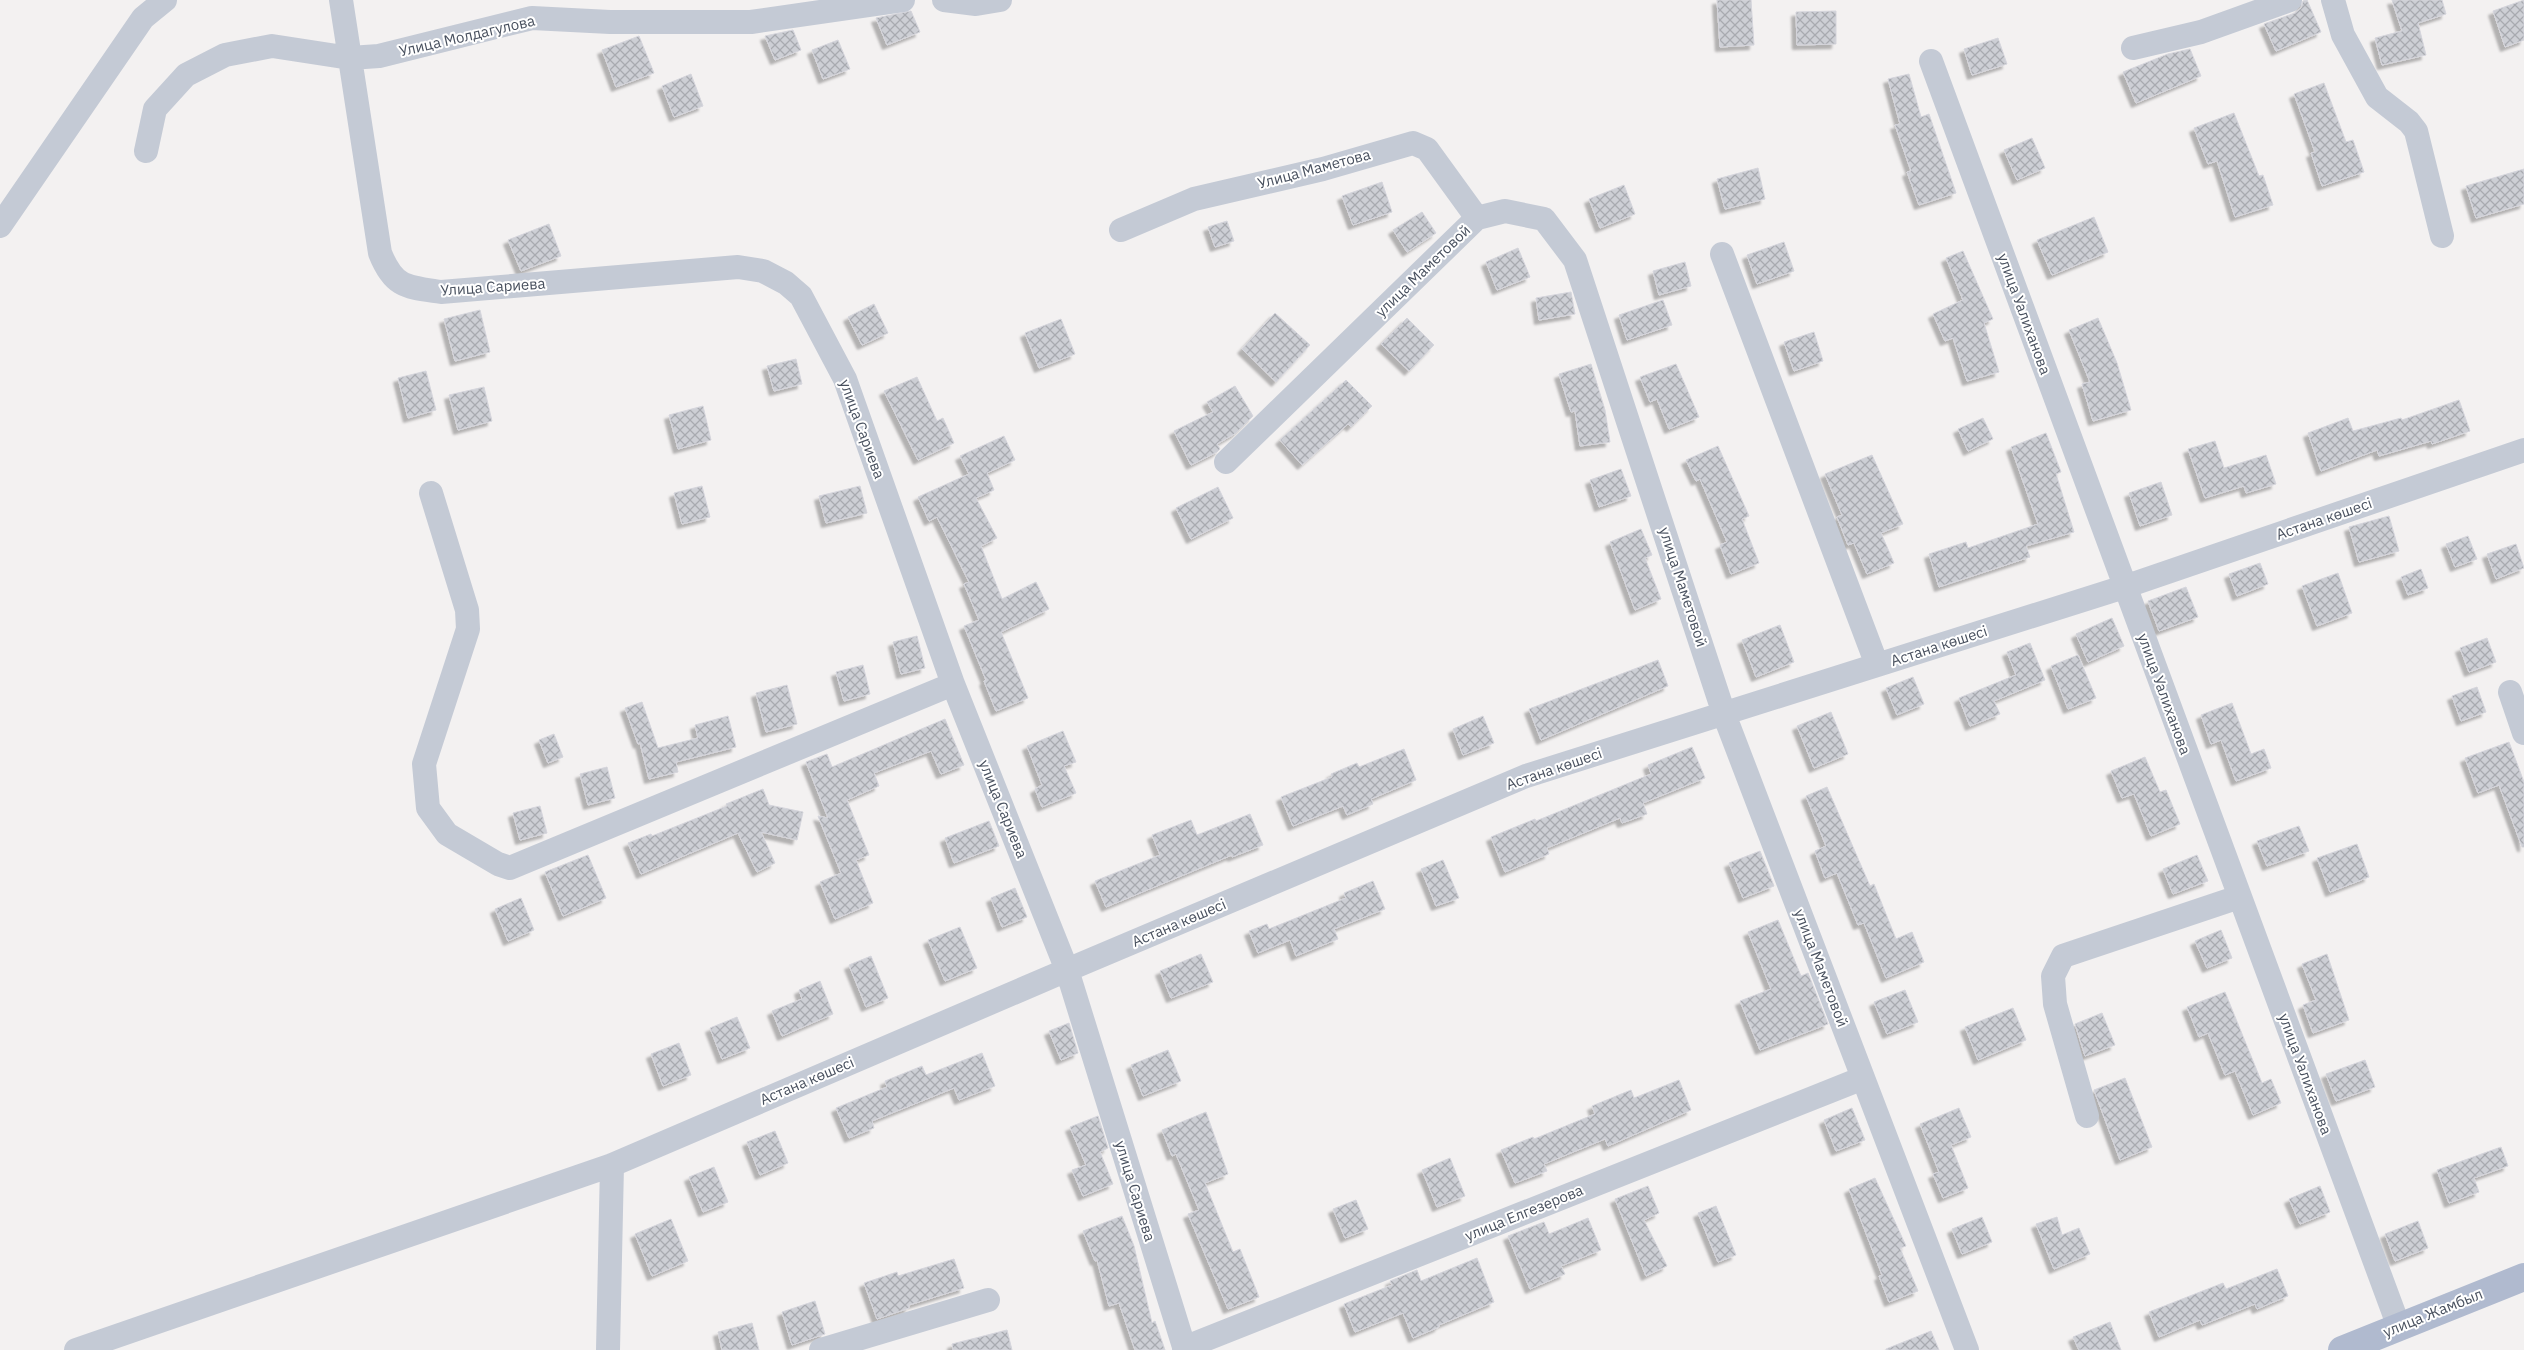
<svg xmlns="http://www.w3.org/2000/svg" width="2524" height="1350" font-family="'IBM Plex Sans',sans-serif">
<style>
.building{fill:url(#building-cross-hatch);stroke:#d5d5dc;filter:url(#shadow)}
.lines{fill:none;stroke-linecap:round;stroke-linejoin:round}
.minor{stroke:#c4cad5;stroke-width:24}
.primary{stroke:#b0bacf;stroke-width:28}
.labels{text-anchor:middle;stroke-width:4;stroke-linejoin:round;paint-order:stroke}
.street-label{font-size:15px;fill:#48505e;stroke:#fff}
</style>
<defs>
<pattern id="building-cross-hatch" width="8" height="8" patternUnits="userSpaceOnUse" patternTransform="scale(1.25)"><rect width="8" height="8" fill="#cdcfd5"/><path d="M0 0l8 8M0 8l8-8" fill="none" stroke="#a8aab0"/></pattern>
<filter id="shadow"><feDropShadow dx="-4.5" dy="4.5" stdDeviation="1" flood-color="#0004"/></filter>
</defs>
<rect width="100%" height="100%" fill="#f3f1f1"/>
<!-- building -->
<path class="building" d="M1717 0H1751L1754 45 1720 47Z
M2307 0 2321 32 2276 51 2264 24 2295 13 2301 8 2303 1Z
M2392 0H2442L2446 14 2418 23 2426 55 2382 65 2375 38 2402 31Z
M2524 0V40L2505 47 2493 11Z
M911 11 920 32 887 45 876 18Z
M1836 11V44L1797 45 1796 12Z
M793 30 801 50 775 60 765 36Z
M639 36 654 73 616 87 602 50Z
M1998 38 2007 64 1972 75 1964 49Z
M838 40 850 69 823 79 812 50Z
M2190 49 2201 76 2136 103 2123 72 2168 54Z
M691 74 703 106 674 117 662 86Z
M1909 74 1921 117 1929 114 1956 193 1919 205 1907 172 1911 171 1895 125 1900 124 1888 79Z
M2324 83 2346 142 2353 140 2364 172 2322 186 2311 153 2315 152 2294 94Z
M2234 113 2259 176 2263 175 2273 205 2235 217 2217 161 2208 164 2194 128Z
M2032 138 2045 168 2017 180 2004 150Z
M1758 168 1765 199 1725 209 1717 179Z
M2524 169V204L2476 218 2466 186Z
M1382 182 1392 212 1353 225 1342 196Z
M1624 185 1635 214 1600 228 1589 199Z
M1422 212 1436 233 1407 252 1393 230Z
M2094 217 2108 252 2052 275 2037 240Z
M1227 221 1234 241 1215 247 1208 227Z
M549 224 561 256 521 271 508 240Z
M1784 242 1794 271 1757 284 1747 255Z
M1518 248 1530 277 1497 290 1486 262Z
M1963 251 1993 319 1984 323 1999 372 1967 381 1953 338 1945 341 1933 314 1963 300 1946 258Z
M1685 262 1691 286 1659 295 1653 271Z
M1571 292 1575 314 1539 320 1536 298Z
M1663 300 1672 325 1627 340 1619 315Z
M874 304 888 333 862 345 848 317Z
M480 310 490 352 455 361 444 319Z
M1275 313 1310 345 1276 382 1242 349Z
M1407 318 1434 345 1409 371 1381 344Z
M2098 318 2117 363 2131 410 2093 421 2082 384 2090 382 2069 330Z
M1061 319 1075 354 1039 368 1025 333Z
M1814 332 1823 361 1794 371 1784 342Z
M796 359 802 384 774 391 767 366Z
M1591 364 1605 410 1610 442 1580 446 1575 411 1571 412 1559 374Z
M1676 364 1699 417 1669 429 1657 399 1650 402 1640 377Z
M426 371 436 410 408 418 398 378Z
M917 377 937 421 943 418 954 443 918 460 884 391Z
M1346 380 1372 406 1351 427 1348 424 1302 465 1280 440Z
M1235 386 1253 416 1236 433 1217 444 1220 449 1217 452 1191 465 1174 431 1213 412 1207 402Z
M484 387 492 421 458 430 449 395Z
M2459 400 2470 431 2432 444 2431 441 2379 456 2377 450 2321 471 2308 433 2348 418 2353 431 2401 418 2402 420Z
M703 406 711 440 678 449 669 415Z
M1983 418 1993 439 1968 451 1958 429Z
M2046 433 2061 472 2056 474 2074 532 2026 546 2030 557 1939 587 1929 554 1966 542 1968 548 2038 524 2011 447Z
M1004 436 1015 460 987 473 994 490 976 498 997 538 981 546 1002 599 1036 582 1049 609 1001 632 1028 698 996 711 984 681 986 680 964 626 979 620 964 584 969 582 937 517 929 521 918 497 969 474 960 456Z
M2215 441 2224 468 2266 455 2276 484 2246 493 2244 486 2205 498 2188 449Z
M1718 446 1749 516 1742 519 1759 563 1731 574 1720 545 1727 542 1700 479 1696 481 1686 460Z
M1872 455 1903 524 1881 533 1894 563 1867 574 1854 543 1848 545 1837 517 1842 515 1825 474Z
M1621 469 1631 496 1599 507 1590 480Z
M2161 482 2172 515 2140 526 2129 493Z
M702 486 710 517 682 524 674 493Z
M860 486 867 513 826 523 819 496Z
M1218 487 1233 518 1191 539 1176 508Z
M2389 516 2399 551 2359 562 2349 527Z
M1641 529 1652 555 1645 558 1661 599 1635 610 1610 542Z
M2468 536 2477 559 2455 567 2446 544Z
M2516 544 2524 568 2496 579 2487 554Z
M2260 563 2268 584 2237 596 2229 574Z
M2421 569 2428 588 2408 595 2401 577Z
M2338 573 2352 613 2317 626 2302 586Z
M2186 587 2198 617 2159 631 2148 601Z
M2112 618 2124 646 2088 662 2076 634Z
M1780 625 1794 662 1756 677 1742 640Z
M917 636 925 668 901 674 893 642Z
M2487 638 2496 662 2469 672 2460 648Z
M2030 643 2045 680 1994 701 2000 714 1970 726 1959 698 2016 675 2007 652Z
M2078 655 2096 698 2068 709 2051 666Z
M1658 660 1668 686 1541 740 1529 709Z
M863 665 870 694 844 701 836 672Z
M1913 677 1924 704 1897 715 1886 688Z
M787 685 797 724 766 732 756 693Z
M2477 687 2486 712 2461 721 2452 696Z
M642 702 658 748 698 738 695 725 728 716 736 747 676 762 678 772 649 779 640 743 638 744 625 708Z
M2232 703 2251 754 2264 749 2271 768 2236 781 2221 740 2211 744 2201 715Z
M1831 712 1848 754 1814 768 1797 726Z
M1483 716 1494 743 1463 755 1453 729Z
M945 719 964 765 941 774 931 751 874 773 879 786 847 800 869 855 856 860 873 903 835 919 820 882 841 873 818 816 828 818 806 762 827 754 832 767Z
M1063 731 1076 762 1064 766 1076 793 1042 807 1035 789 1042 785 1027 746Z
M554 734 563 757 548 763 539 740Z
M2509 742 2524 782V847H2522L2499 785 2478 793 2465 758Z
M1692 747 1705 778 1643 803 1647 814 1622 823 1620 818 1547 848 1549 854 1505 872 1491 837 1535 819 1536 821 1651 774 1648 765Z
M1404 749 1416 780 1371 799 1373 804 1347 815 1343 806 1293 826 1281 797 1332 777 1331 774 1357 763 1359 767Z
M2145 757 2160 792 2166 790 2180 824 2151 836 2134 794 2122 798 2111 771Z
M607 767 615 798 588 805 580 774Z
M1827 787 1870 886 1874 884 1896 939 1912 932 1924 962 1886 978 1864 923 1858 925 1837 873 1825 878 1815 851 1826 846 1806 796Z
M763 789 769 805 803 812 797 840 761 832 775 863 757 872 738 833 641 874 628 843 651 834 652 836 727 806 726 804Z
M540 806 547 833 520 840 513 813Z
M1250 814 1263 845 1232 857V855L1106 907 1095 881 1160 855 1152 835 1191 820 1197 835Z
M989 821 999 846 954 863 945 838Z
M2299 826 2309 851 2267 866 2257 841Z
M2357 844 2369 877 2330 892 2317 858Z
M1760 851 1774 886 1743 898 1729 863Z
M588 855 606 898 563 916 545 872Z
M2197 855 2208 881 2173 894 2163 869Z
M1443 860 1459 898 1436 906 1421 869Z
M1373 881 1385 909 1334 929 1338 939 1296 956 1290 940 1258 953 1249 931 1267 924 1269 929 1346 898 1344 893Z
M1015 888 1027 917 1002 927 991 898Z
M521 898 534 930 508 941 495 909Z
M1778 920 1801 976 1808 973 1828 1024 1760 1050 1740 1001 1771 989 1748 932Z
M960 927 977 968 945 981 928 940Z
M2221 930 2232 958 2207 968 2195 941Z
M1201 954 1213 982 1171 998 1160 971Z
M2327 954 2349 1020 2313 1033 2303 1005 2316 1000 2302 964Z
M871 956 888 998 866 1007 849 965Z
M820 981 833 1014 782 1036 772 1011 802 999 799 990Z
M1905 990 1918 1022 1887 1034 1874 1002Z
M2225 992 2262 1083 2271 1079 2281 1103 2253 1115 2235 1071 2225 1075 2208 1033 2199 1037 2187 1007Z
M2013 1008 2026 1040 1978 1060 1965 1027Z
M2102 1013 2115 1045 2085 1056 2075 1024Z
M737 1017 750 1048 722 1059 710 1028Z
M1069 1023 1078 1053 1061 1060 1049 1031Z
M679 1043 691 1075 663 1086 651 1054Z
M1168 1050 1181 1081 1143 1096 1131 1065Z
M982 1053 995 1086 959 1100 954 1088 872 1121 874 1128 849 1138 836 1108 887 1087 885 1081 922 1066 926 1075Z
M2365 1060 2375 1087 2336 1101 2326 1074Z
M2125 1078 2152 1147 2120 1160 2094 1090Z
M1679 1080 1691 1110 1608 1146 1605 1139 1544 1164 1547 1171 1515 1183 1501 1150 1533 1137 1534 1139 1595 1114 1592 1106 1631 1090 1634 1098Z
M1852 1108 1865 1140 1836 1151 1824 1120Z
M1959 1108 1971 1137 1951 1145 1968 1188 1943 1198 1933 1174 1939 1172 1920 1124Z
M1206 1112 1228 1174 1205 1183 1233 1252 1240 1249 1259 1297 1228 1309 1188 1214 1199 1210 1176 1154 1172 1156 1162 1130Z
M1098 1116 1108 1148 1100 1152 1113 1184 1083 1196 1072 1170 1086 1165 1070 1127Z
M775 1131 788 1163 760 1175 747 1142Z
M2501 1147 2508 1166 2474 1178 2479 1192 2449 1203 2437 1170Z
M1450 1158 1465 1196 1437 1207 1422 1170Z
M714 1167 728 1202 703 1212 689 1177Z
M1875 1178 1906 1246 1900 1248 1918 1291 1889 1302 1879 1276 1882 1275 1849 1189Z
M1648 1186 1659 1213 1644 1220 1667 1266 1646 1276 1615 1199Z
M2320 1186 2330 1212 2300 1224 2289 1199Z
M1356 1200 1368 1229 1345 1238 1333 1209Z
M1716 1206 1736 1255 1718 1262 1698 1213Z
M1122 1216 1134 1246 1152 1323 1155 1321 1165 1350H1135L1119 1303 1109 1306 1097 1260 1095 1261 1083 1231Z
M1982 1217 1992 1242 1962 1254 1952 1229Z
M2057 1217 2062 1235 2079 1228 2090 1254 2054 1269 2036 1224Z
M1588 1218 1601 1250 1561 1266 1565 1274 1530 1289 1508 1236 1544 1222 1549 1234Z
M671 1219 688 1261 652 1276 635 1234Z
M2418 1221 2428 1248 2395 1261 2385 1234Z
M1477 1258 1494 1302 1439 1325V1327L1413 1338 1403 1313 1355 1332 1344 1304 1392 1285 1390 1281 1417 1270 1421 1281Z
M954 1259 964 1288 909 1305V1308L877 1319 864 1283 897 1272 898 1276Z
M2277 1269 2288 1296 2257 1309 2255 1304 2202 1325 2200 1320 2159 1337 2149 1312 2223 1283 2226 1289Z
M815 1301 825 1334 792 1345 782 1312Z
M2110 1322 2121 1350H2079L2073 1337Z
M752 1323 759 1350H722L718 1332Z
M1007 1330 1012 1350H953L952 1344Z
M1931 1331 1939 1350H1886V1349Z"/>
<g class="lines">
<!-- minor -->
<path class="minor" d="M341 0 380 253C394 288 407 287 441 292L738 267 763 271 786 283 801 296 845 379 953 684 1067 970 1185 1350
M944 0 976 4 1000 0
M2333 0 2343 35 2377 97 2409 122 2416 131 2442 236
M2133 48 2201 32 2290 0
M1931 61 2399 1327
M146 151 155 109 186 75 225 55 272 46 350 58 379 56 532 18 610 22H751L903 0
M0 226 143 18 165 0
M1121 230 1194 199 1323 169 1413 143 1427 149 1477 218
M1722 254 1877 665
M1226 462 1477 218 1505 211 1544 219 1575 260 1724 714 1967 1350
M431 493 467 610 468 629 424 764 428 808 447 834 498 864 510 868 953 684
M2510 692 2524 733
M2087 1116 2055 1004 2053 976 2063 956 2239 897
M1184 1348 1863 1078
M76 1350 612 1165 1067 970 1526 776 2124 587 2524 450
M608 1350 612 1165
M821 1350 988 1300"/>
<!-- primary -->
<path class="primary" d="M2342 1350 2524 1277"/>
</g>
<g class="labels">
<!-- street labels -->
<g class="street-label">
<text transform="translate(467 36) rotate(-13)" y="5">Улица Молдагулова</text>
<text transform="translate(1314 169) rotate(-15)" y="5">Улица Маметова</text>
<text transform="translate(1423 271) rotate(-44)" y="5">улица Маметовой</text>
<text transform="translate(493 287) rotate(-4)" y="5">Улица Сариева</text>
<text transform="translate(2024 314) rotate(70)" y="5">улица Уалиханова</text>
<text transform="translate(862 429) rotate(70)" y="5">улица Сариева</text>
<text transform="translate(2324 519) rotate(-19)" y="5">Астана көшесі</text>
<text transform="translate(1683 587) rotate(72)" y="5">улица Маметовой</text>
<text transform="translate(1939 646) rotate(-18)" y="5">Астана көшесі</text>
<text transform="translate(2164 694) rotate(70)" y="5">улица Уалиханова</text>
<text transform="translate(1554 769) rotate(-19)" y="5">Астана көшесі</text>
<text transform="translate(1003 809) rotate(68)" y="5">улица Сариева</text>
<text transform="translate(1179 923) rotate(-23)" y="5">Астана көшесі</text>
<text transform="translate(1821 968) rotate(69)" y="5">улица Маметовой</text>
<text transform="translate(2305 1074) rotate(70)" y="5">улица Уалиханова</text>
<text transform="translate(807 1081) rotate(-23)" y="5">Астана көшесі</text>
<text transform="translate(1135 1191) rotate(73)" y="5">улица Сариева</text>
<text transform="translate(1524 1213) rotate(-22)" y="5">улица Елгезерова</text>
<text transform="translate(2433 1313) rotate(-22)" y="5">улица Жамбыл</text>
</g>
</g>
</svg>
